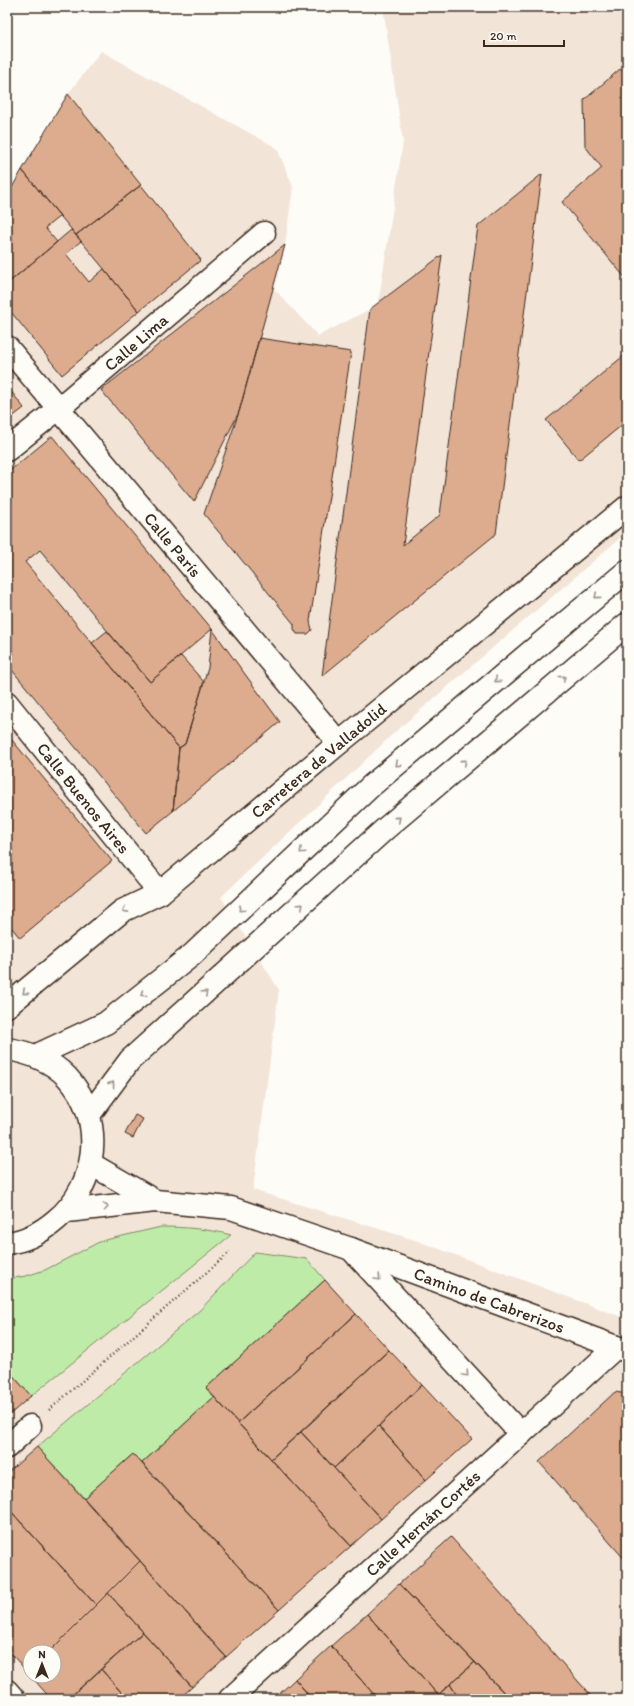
<svg xmlns="http://www.w3.org/2000/svg" width="634" height="1706" font-family="Itim,sans-serif">
<style>
.built{fill:#f3e4d8;fill-rule:evenodd}
.green{fill:#bfeba8;stroke:#7d8a63}
.building{fill:#ddac8f;stroke:#3b2a1e}
.lines{fill:none;stroke-linecap:round;stroke-linejoin:round}
.street-casing{stroke:#3b2a1e;stroke-width:25}
.secondary-casing{stroke:#3b2a1e;stroke-width:25}
.highway-casing{stroke:#3b2a1e;stroke-width:25}
.path{stroke:#3b2a1e;stroke-width:2.5;stroke-dasharray:1 3;stroke-linecap:butt}
.street{stroke:#fdfcf7;stroke-width:22}
.secondary{stroke:#fdfcf7;stroke-width:22}
.highway{stroke:#fdfcf7;stroke-width:22}
.oneway{stroke:#9c938a}
.labels{text-anchor:middle;stroke-width:4;stroke-linejoin:round;paint-order:stroke}
.street-label{font-size:17px;fill:#3b2a1e;stroke:#fdfcf7}
</style>
<rect width="100%" height="100%" fill="#fdfcf7"/>
<filter id="ink" filterUnits="userSpaceOnUse"><feTurbulence type="fractalNoise" baseFrequency=".025" numOctaves="2"/><feDisplacementMap in="SourceGraphic" scale="8" xChannelSelector="R" yChannelSelector="G"/><feConvolveMatrix kernelMatrix="1 2 1 2 8 2 1 2 1" color-interpolation-filters="sRGB"/></filter>
<g filter="url(#ink)">
<!-- built -->
<path class="built" d="M383 7H627V532L395 732 221 897 279 990 253 1190 418 1241 627 1319V1699H7V196L68 94 101 51 277 148 293 187 285 245 274 289 318 336 378 305 403 142ZM30 1652H54V1676H30Z"/>
<!-- green -->
<path class="green" d="M161 1227C185 1227 208 1229 231 1235L31 1396 7 1369V1279L26 1276 45 1270 101 1241Z
M255 1252 307 1259 325 1280 206 1388 214 1397 142 1463 133 1454 84 1498 37 1447 200 1310Z"/>
<!-- building -->
<path class="building" d="M620 69 627 76V280L562 202 602 168 585 146 584 100Z
M68 94 141 185 76 235 22 170Z
M22 170 60 216 45 228 57 242 7 284V196Z
M542 174 496 534 322 676 370 309 442 255 403 545 440 515 478 226Z
M141 185 201 260 139 311 76 235Z
M71 230 81 241 66 254 89 282 104 269 139 311 62 375 7 307V284Z
M285 245 239 412 194 502 101 390Z
M259 338 351 352 310 621 312 630 308 634H297L294 629V624L204 514 239 412Z
M627 353V421L579 460 546 420Z
M7 386 24 408 7 421Z
M52 436 212 629 150 682 40 550 25 562 179 748 173 811 146 833 7 664V473Z
M212 629 280 722 173 811 179 748 185 744 208 668Z
M107 631 150 682 181 656 204 682 185 744 179 748 92 643Z
M12 740 112 861 20 938 7 922V745Z
M135 1115 143 1119 133 1138 125 1134Z
M325 1280 356 1314 238 1423 206 1388Z
M356 1314 389 1350 271 1459 238 1423Z
M389 1350 422 1385 334 1468 301 1432Z
M7 1369 31 1396 7 1417Z
M422 1385 472 1439 426 1480 379 1426Z
M615 1392 627 1394V1562L539 1462Z
M214 1397 351 1546 279 1610 142 1463Z
M379 1426 426 1480 381 1519 334 1468Z
M301 1432 381 1519 351 1546 271 1459Z
M37 1447 140 1561 96 1605 7 1507V1473Z
M133 1454 279 1610 226 1657 84 1498Z
M7 1507 96 1605 49 1652H30L29 1674 7 1649Z
M451 1537 585 1689 593 1699H510L399 1584Z
M140 1561 226 1657 192 1687 108 1593Z
M399 1584 475 1662 438 1695 367 1614Z
M108 1593 143 1632 68 1699H51L31 1676H54V1652H49Z
M367 1614 438 1695 434 1699H378L331 1646Z
M143 1632 192 1687 179 1699H127L101 1669Z
M331 1646 378 1699H312L295 1679Z
M475 1662 510 1699H459L450 1684Z
M101 1669 127 1699H68Z
M295 1679 312 1699H274Z
M450 1684 459 1699H434L438 1695Z"/>
<g class="lines">
<defs>
<g id="street">
<path id="s1" d="M7 347 339 743"/>
<path id="s2" d="M7 450 58 409 264 233"/>
<path id="s3" d="M7 703 160 893"/>
<path id="s4" d="M7 1006 122 911 160 893 339 743 627 507"/>
<path d="M351 1249 521 1434"/>
<path d="M7 1447 30 1426"/>
<path d="M7 1691 14 1699"/>
<path id="s5" d="M230 1699 616 1347"/>
</g>
<g id="secondary">
<path d="M91 1164 155 1201"/>
<path id="s6" d="M67 1211 155 1201 231 1208 351 1249 627 1351"/>
</g>
<path id="highway" d="M7 1049C28 1052 52 1061 67 1077 106 1118 98 1186 56 1220 42 1232 25 1241 7 1243
M35 1056 106 1023 192 955 371 786 627 571
M89 1115 130 1060 385 829 627 624"/>
</defs>
<!-- street casing -->
<use href="#street" class="street-casing"/>
<!-- secondary casing -->
<use href="#secondary" class="secondary-casing"/>
<!-- highway casing -->
<use href="#highway" class="highway-casing"/>
<!-- path -->
<path class="path" d="M49 1410 230 1252"/>
<!-- street -->
<use href="#street" class="street"/>
<!-- secondary -->
<use href="#secondary" class="secondary"/>
<!-- highway -->
<use href="#highway" class="highway"/>
</g>
<!-- one-way arrows -->
<defs><path id="oneway-chevron" d="M-2-3.5L2.5 0L-2 3.5" fill="none" stroke-width="1.6" stroke-linecap="round" stroke-linejoin="round"/></defs>
<g class="oneway">
<use href="#oneway-chevron" transform="translate(597 596) rotate(140)"/>
<use href="#oneway-chevron" transform="translate(563 678) rotate(-40)"/>
<use href="#oneway-chevron" transform="translate(497 680) rotate(140)"/>
<use href="#oneway-chevron" transform="translate(464 762) rotate(-40)"/>
<use href="#oneway-chevron" transform="translate(398 764) rotate(140)"/>
<use href="#oneway-chevron" transform="translate(398 819) rotate(-40)"/>
<use href="#oneway-chevron" transform="translate(302 851) rotate(137)"/>
<use href="#oneway-chevron" transform="translate(301 906) rotate(-42)"/>
<use href="#oneway-chevron" transform="translate(241 909) rotate(137)"/>
<use href="#oneway-chevron" transform="translate(125 910) rotate(151)"/>
<use href="#oneway-chevron" transform="translate(25 992) rotate(140)"/>
<use href="#oneway-chevron" transform="translate(205 993) rotate(-42)"/>
<use href="#oneway-chevron" transform="translate(143 994) rotate(142)"/>
<use href="#oneway-chevron" transform="translate(112 1084) rotate(-53)"/>
<use href="#oneway-chevron" transform="translate(106 1207) rotate(-7)"/>
<use href="#oneway-chevron" transform="translate(378 1278) rotate(47)"/>
<use href="#oneway-chevron" transform="translate(466 1374) rotate(47)"/>
</g>
</g>
<g class="labels">
<!-- street labels -->
<g class="street-label">
<text dy="6" stroke="none"><textPath href="#s2" startOffset="168">Calle Lima</textPath></text>
<text dy="6" stroke="none"><textPath href="#s1" startOffset="258">Calle París</textPath></text>
<text dy="6" stroke="none"><textPath href="#s4" startOffset="398">Carretera de Valladolid</textPath></text>
<text dy="6" stroke="none"><textPath href="#s3" startOffset="122">Calle Buenos Aires</textPath></text>
<text dy="6" stroke="none"><textPath href="#s6" startOffset="439">Camino de Cabrerizos</textPath></text>
<text dy="6" stroke="none"><textPath href="#s5" startOffset="261">Calle Hernán Cortés</textPath></text>
</g>
</g>
<!-- margin -->
<rect width="634" height="1706" fill="none" stroke="#fdfcf7" stroke-width="24"/>
<rect x="12" y="12" width="610" height="1682" fill="none" stroke="#3b2a1e" stroke-width="1.5" filter="url(#ink)"/>
<!-- north arrow -->
<g transform="translate(42 1664)"><circle r="19" fill="#fdfcf7" stroke="#afa8a0"/>
<path d="M0-3L7 15L0 10L-7 15Z" fill="#3b2a1e"/>
<text y="-6" font-size="11" font-weight="bold" text-anchor="middle" fill="#3b2a1e">N</text>
</g>
<!-- scale -->
<path d="M484 40v6h80v-6" fill="none" stroke="#3b2a1e" stroke-width="2"/>
<text x="490" y="40" font-size="12" fill="#3b2a1e" stroke="#fdfcf7" stroke-width="3" paint-order="stroke">20 m</text>
</svg>
